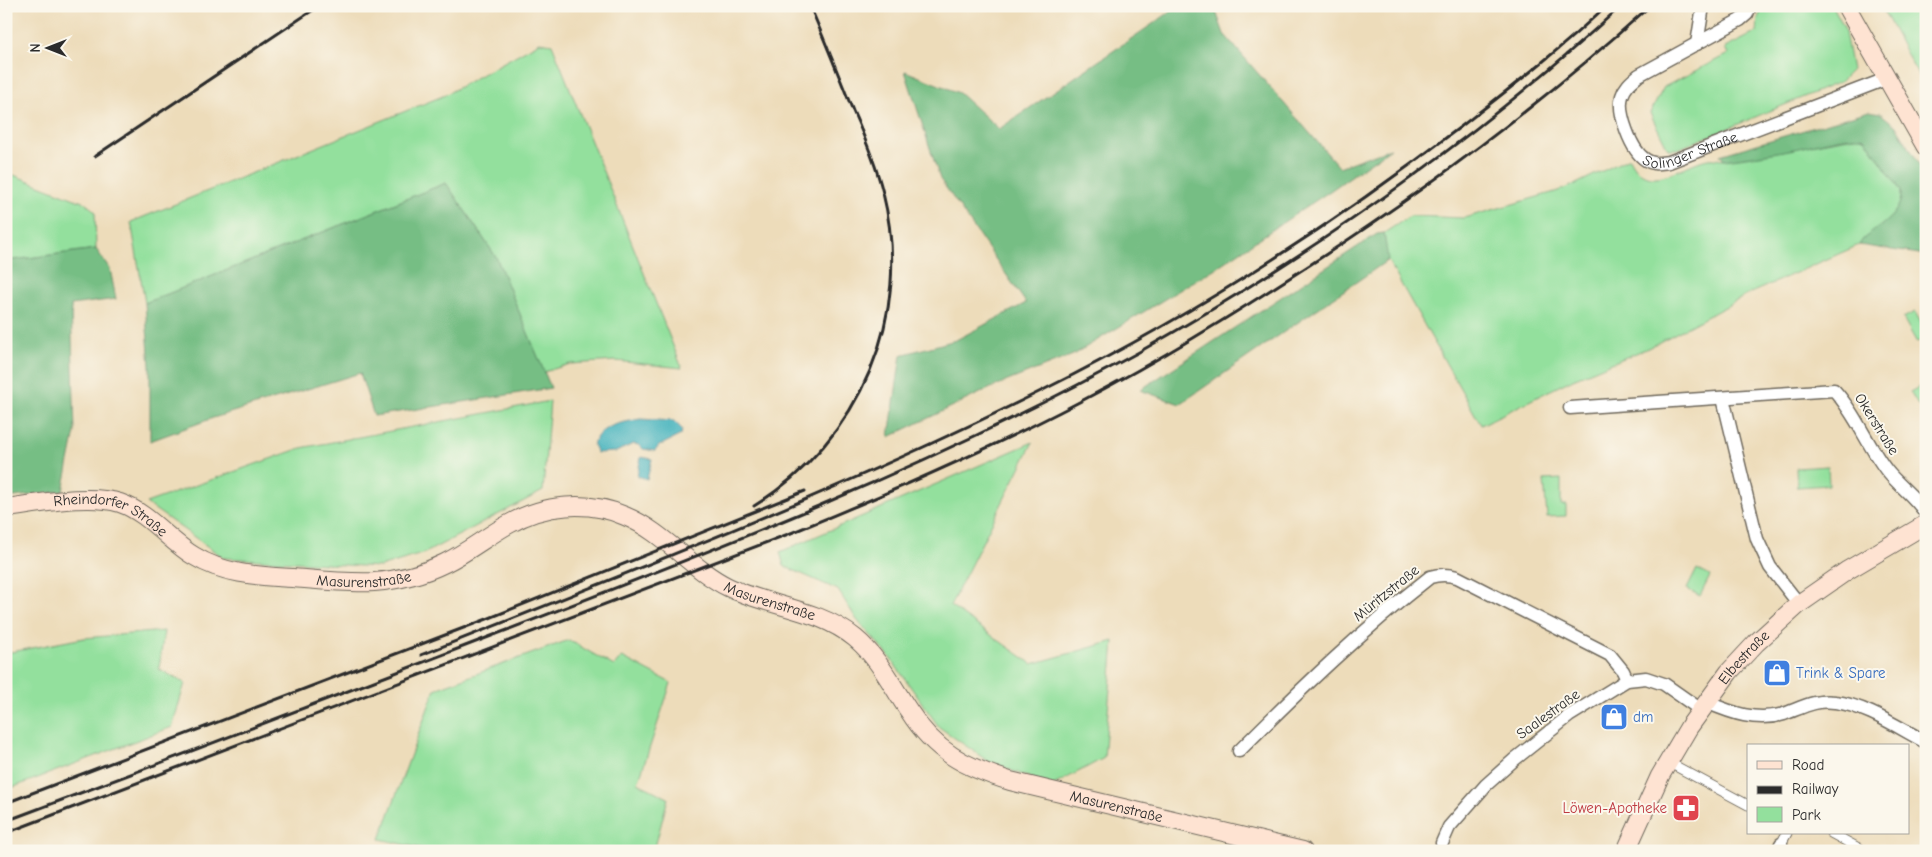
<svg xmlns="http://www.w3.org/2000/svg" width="1932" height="857" font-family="'Comic Neue',sans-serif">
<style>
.green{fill:#93e09d;stroke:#5f8664}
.forest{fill:#76be84;stroke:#507458}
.water{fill:#41b1bc;stroke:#366e74}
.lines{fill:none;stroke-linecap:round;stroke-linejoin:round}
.pedestrian-casing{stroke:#6f695d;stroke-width:11}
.minor-casing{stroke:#6f695d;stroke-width:15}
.secondary-casing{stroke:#6f695d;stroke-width:20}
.pedestrian{stroke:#fff;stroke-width:9}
.minor{stroke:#fff;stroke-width:12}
.secondary{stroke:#fee3d2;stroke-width:18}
.rail{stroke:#2b2b2b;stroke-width:3}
.labels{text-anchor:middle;stroke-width:4;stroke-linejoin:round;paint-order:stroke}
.street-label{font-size:15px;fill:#2b2b2b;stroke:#fbf7ec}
.shop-label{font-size:15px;fill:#366cbe;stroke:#fbf7ec;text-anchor:start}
.health-label{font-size:15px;fill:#be3a42;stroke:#fbf7ec;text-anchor:end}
</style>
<rect width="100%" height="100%" fill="#fbf7ec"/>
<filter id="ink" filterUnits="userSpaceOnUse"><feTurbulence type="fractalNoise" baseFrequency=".02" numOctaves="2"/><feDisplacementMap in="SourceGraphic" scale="10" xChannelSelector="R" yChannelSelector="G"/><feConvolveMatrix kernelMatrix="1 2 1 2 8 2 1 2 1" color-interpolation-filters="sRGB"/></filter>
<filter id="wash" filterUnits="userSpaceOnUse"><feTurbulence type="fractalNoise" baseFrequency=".0096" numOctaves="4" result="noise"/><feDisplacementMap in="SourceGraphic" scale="20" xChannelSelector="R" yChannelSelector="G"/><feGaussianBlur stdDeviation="1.12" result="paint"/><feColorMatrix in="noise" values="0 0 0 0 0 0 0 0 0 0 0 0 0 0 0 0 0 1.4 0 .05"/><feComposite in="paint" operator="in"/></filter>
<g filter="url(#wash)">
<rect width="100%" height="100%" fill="#eddcba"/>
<!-- green -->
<path class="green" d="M1763 6H1833L1844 27 1852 70 1840 82 1678 149H1668L1650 113 1664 87 1728 54 1725 48 1757 32 1758 18Z
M1881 6H1926V90Z
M540 42 552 44 682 368 616 361 570 364 544 372 496 257 446 183 145 303 131 222 443 96Z
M1860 136 1865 138 1901 191C1903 214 1880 226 1864 239L1859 245 1755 291 1648 348 1573 379 1481 425 1383 252 1382 240 1384 233 1410 216 1464 218 1555 192 1574 185 1629 158C1648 197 1679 165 1708 159 1713 158 1719 160 1724 160Z
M6 172 85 203 95 211 96 249 6 261Z
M1915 312 1926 332V339L1917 343 1903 318Z
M1926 383V404L1919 407 1910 392Z
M550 401 543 491 425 553 380 567 224 558 146 503 301 448Z
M1033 442 950 606 1032 664 1114 641 1104 758 1052 786 989 762 939 727 888 655 857 620 838 590 784 566 780 552Z
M1828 466 1829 485 1797 487 1796 468Z
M1561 479V505H1566V516L1547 517 1544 480Z
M1697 569 1710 576 1700 596 1687 589Z
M164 631 159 669 185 683 172 727 6 790V653L84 638Z
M569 640 614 666 622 657 671 683 638 783 668 798 654 851H433L380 839 435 689Z"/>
<!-- forest -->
<path class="forest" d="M1179 6H1214L1224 34 1339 167 1391 148 1330 191 1214 269 1073 355 995 386 889 437 901 355 956 340 1026 303 940 179 905 71 959 93 999 129Z
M1869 111 1880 113 1897 127 1926 176V255L1859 245 1863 239C1879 226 1903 214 1901 191L1865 138C1850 133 1807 147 1789 150 1768 154 1746 157 1724 160L1720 155Z
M446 183 496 257 551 388 374 416 360 373 213 418 150 441V366L145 303Z
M1384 233 1388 260 1180 404 1140 390 1377 234Z
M96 249 110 269 116 299 71 305 75 432 63 491 6 498V261Z"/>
<!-- water -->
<path class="water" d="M640 419 674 421 682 429 681 435 659 446 655 451 643 449 639 445 633 444 616 452 597 453 593 445C599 425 621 423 640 419Z
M641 457 652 459 647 479 637 476Z"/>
</g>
<g filter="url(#ink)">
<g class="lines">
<defs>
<path id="pedestrian" d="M1668 762 1748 805
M1831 833 1864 851
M1781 844 1787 833"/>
<g id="minor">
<path id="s1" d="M1750 6 1747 14 1740 20 1639 75C1632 81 1625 86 1622 96 1617 112 1631 151 1646 160 1654 165 1660 163 1669 162L1886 79"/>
<path d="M1697 44 1703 6"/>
<path d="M1723 398 1757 539 1770 567 1799 604"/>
<path d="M1570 408 1834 390C1856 414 1867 445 1887 471 1899 486 1916 497 1926 514"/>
<path d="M1706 702C1732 713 1756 722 1784 714 1801 708 1816 699 1835 702 1865 705 1899 728 1926 742"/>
<path d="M1239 751C1300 690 1361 631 1430 577 1440 574 1447 574 1457 577L1610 655 1623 671 1627 680"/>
<path d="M1442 843 1449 827 1486 785 1515 759 1569 716 1627 680 1646 678 1664 684 1701 710"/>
<path d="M1778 851 1781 844"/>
</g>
<g id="secondary">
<path d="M1846 6 1926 147"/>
<path id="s2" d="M6 508C38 504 90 493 120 503 149 513 169 541 194 556 228 577 268 576 305 579 328 581 351 583 374 582 399 580 423 574 445 563 468 552 487 536 509 524 544 504 588 500 625 516 664 532 690 568 728 587 769 607 818 608 855 638 879 658 892 686 909 711 935 752 965 767 1010 781L1303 851"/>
<path id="s3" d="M1626 851 1660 776 1689 727 1729 672 1756 643 1799 604 1848 570 1926 524"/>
</g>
</defs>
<!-- pedestrian casing -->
<use href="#pedestrian" class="pedestrian-casing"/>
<!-- minor casing -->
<use href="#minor" class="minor-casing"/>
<!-- secondary casing -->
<use href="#secondary" class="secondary-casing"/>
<!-- pedestrian -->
<use href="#pedestrian" class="pedestrian"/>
<!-- minor -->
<use href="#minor" class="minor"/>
<!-- secondary -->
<use href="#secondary" class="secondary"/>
<!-- rail -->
<path class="rail" d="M95 156 319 6
M754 506C860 440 914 316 883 193 876 164 865 138 853 111 839 76 825 41 810 6
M421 655C630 572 841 491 1043 390 1190 317 1329 228 1459 128 1509 89 1560 50 1606 6
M6 803 487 619 805 491
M6 821C169 760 332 698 494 635 713 551 933 466 1139 352 1311 255 1475 140 1621 6
M6 833 791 533C882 496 972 457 1060 412 1135 374 1209 330 1280 284 1410 202 1535 110 1650 6"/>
</g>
</g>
<!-- icons -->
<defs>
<symbol id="shop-square" viewBox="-11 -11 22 22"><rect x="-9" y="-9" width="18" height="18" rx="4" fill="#3f7fe0" stroke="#fbf7ec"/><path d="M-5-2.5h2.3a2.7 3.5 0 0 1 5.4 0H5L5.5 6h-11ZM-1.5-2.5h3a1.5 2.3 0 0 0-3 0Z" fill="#fff"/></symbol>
<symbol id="pharmacy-square" viewBox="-11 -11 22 22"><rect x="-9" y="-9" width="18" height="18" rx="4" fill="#e0444e" stroke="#fbf7ec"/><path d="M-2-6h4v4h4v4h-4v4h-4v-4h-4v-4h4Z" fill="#fff"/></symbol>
</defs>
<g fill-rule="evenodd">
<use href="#shop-square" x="1761" y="657" width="32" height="32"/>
<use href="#shop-square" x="1598" y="701" width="32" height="32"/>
<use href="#pharmacy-square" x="1670" y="792" width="32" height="32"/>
</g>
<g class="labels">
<!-- street labels -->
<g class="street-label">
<text dy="5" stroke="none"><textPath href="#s1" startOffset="278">Solinger Straße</textPath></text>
<text transform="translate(1877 424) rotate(58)" y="5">Okerstraße</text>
<text dy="5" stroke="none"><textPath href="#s2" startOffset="109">Rheindorfer Straße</textPath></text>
<text dy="5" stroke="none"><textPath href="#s2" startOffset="380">Masurenstraße</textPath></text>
<text transform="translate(1386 593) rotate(-39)" y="5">Müritzstraße</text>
<text dy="5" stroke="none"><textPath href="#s2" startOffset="829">Masurenstraße</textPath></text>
<text dy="5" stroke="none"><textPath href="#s3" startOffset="228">Elbestraße</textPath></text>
<text transform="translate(1548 714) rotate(-36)" y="5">Saalestraße</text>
<text dy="5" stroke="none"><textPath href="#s2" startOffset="1249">Masurenstraße</textPath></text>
</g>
<!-- shop labels -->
<g class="shop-label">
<text x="1796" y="678">Trink &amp; Spare</text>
<text x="1633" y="722">dm</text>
</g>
<!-- health labels -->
<g class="health-label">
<text x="1667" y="813">Löwen-Apotheke</text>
</g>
</g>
<!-- margin -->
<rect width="1932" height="857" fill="none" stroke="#fbf7ec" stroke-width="25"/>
<!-- legend -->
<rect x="1747" y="744" width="162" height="90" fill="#fbf7ec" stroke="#a8a59f"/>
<rect x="1757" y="761" width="25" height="8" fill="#fee3d2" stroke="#a8a59f"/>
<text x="1792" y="770" font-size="15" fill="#2b2b2b">Road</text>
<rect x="1757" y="786" width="25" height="8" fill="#2b2b2b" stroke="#a8a59f"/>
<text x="1792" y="794" font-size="15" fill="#2b2b2b">Railway</text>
<rect x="1757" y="807" width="25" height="15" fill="#93e09d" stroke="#a8a59f"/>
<text x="1792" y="820" font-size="15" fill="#2b2b2b">Park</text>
<!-- north arrow -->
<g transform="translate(48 48) rotate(270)" stroke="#fbf7ec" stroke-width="4" paint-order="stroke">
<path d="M0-4L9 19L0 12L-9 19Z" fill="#2b2b2b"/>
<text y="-8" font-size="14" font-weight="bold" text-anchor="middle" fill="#2b2b2b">N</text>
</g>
</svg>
